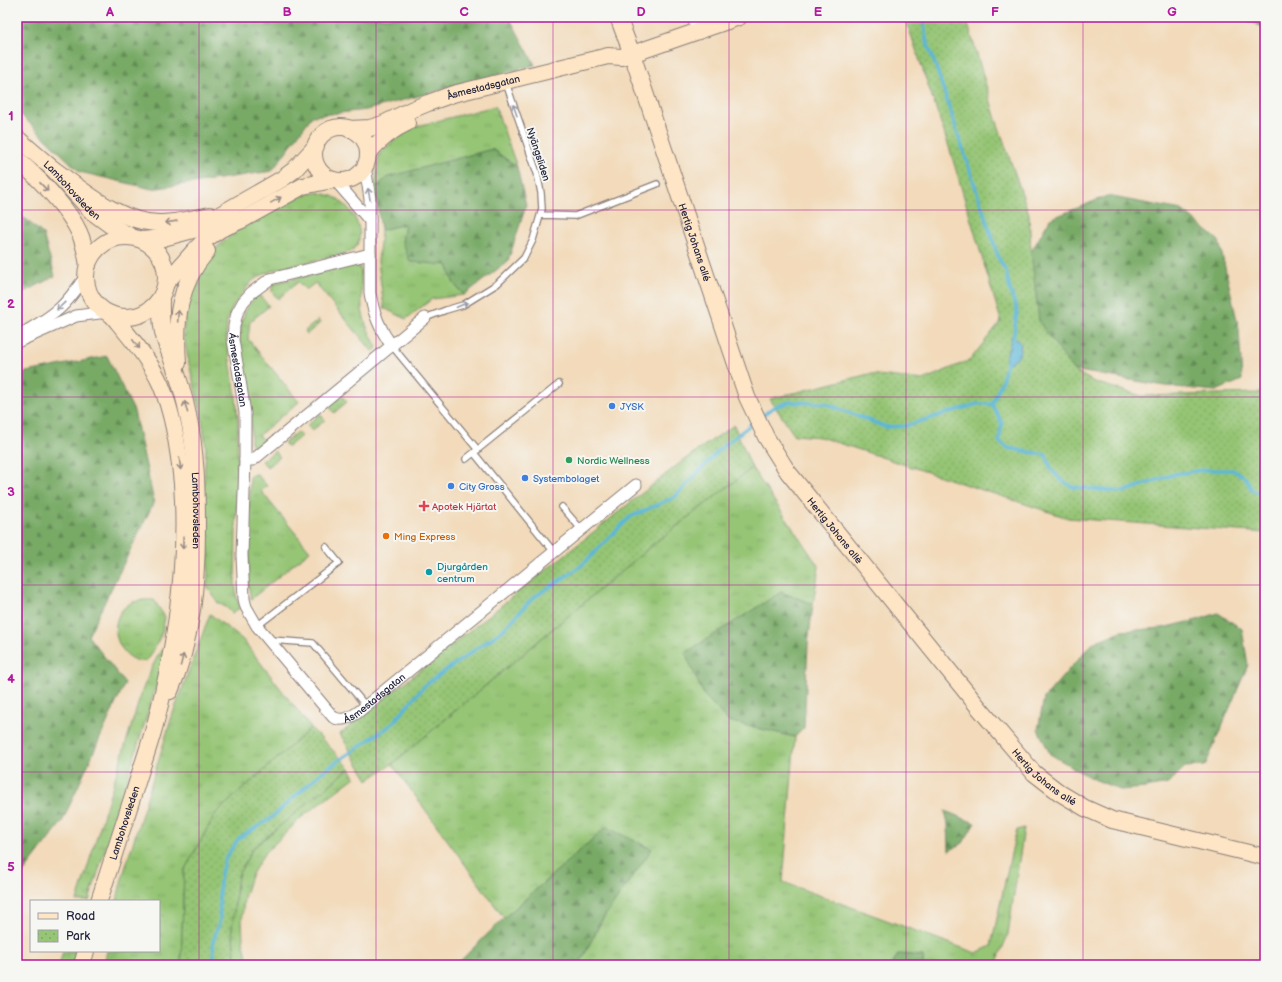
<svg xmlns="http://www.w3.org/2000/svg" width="1282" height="982" font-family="'Balsamiq Sans',sans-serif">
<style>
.grass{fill:url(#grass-tufts);stroke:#5c7458}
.forest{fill:url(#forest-firs);stroke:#4d6650}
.park{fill:url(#park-dots);stroke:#5c7458}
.water{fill:url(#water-ripples);stroke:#3e6c8a}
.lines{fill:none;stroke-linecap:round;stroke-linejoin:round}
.stream{stroke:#5ab6d8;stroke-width:3.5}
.lane-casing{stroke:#8a7e7a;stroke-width:8}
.street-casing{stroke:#8a7e7a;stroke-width:13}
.secondary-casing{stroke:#8a7e7a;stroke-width:18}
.lane{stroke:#fff;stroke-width:5.5}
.street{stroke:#fff;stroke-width:11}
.secondary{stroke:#fde5c5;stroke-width:16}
.oneway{stroke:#9c9ca7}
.oneway2{stroke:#9a8d87}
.grid{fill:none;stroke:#b5179e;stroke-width:1;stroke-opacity:0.55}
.shop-dot{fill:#3f7fe0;stroke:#f6f6f2;stroke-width:1.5}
.leisure-dot{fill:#2e9e5b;stroke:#f6f6f2;stroke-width:1.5}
.health-dot{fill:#e0444e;stroke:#f6f6f2;stroke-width:1.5}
.food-dot{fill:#e8710a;stroke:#f6f6f2;stroke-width:1.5}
.culture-dot{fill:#0f9aa8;stroke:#f6f6f2;stroke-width:1.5}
.labels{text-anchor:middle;stroke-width:4;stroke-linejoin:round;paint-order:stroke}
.street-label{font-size:10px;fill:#22223b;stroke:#f6f6f2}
.shop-label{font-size:10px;fill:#366cbe;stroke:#f6f6f2;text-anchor:start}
.leisure-label{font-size:10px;fill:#27864d;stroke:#f6f6f2;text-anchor:start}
.health-label{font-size:10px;fill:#be3a42;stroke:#f6f6f2;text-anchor:start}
.food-label{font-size:10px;fill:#c56008;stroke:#f6f6f2;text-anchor:start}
.culture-label{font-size:10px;fill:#0d838f;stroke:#f6f6f2;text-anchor:start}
.neatline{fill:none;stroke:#b5179e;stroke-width:1.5}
.grid-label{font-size:13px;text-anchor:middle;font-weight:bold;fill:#b5179e}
</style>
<defs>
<pattern id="grass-tufts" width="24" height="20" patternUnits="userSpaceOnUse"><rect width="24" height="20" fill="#95c575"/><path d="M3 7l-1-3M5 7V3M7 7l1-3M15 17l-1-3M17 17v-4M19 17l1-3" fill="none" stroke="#80a966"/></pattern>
<pattern id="forest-firs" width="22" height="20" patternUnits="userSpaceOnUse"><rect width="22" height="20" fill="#78aa66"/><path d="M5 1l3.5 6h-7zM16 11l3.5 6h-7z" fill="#628a55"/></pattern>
<pattern id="park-dots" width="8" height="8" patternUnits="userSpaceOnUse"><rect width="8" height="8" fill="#95c575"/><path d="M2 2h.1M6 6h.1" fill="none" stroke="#80a966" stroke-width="1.8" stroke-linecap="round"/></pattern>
<pattern id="water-ripples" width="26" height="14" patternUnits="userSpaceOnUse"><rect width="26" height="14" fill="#5ab6d8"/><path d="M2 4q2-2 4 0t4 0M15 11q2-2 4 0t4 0" fill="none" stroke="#4a94b0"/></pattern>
</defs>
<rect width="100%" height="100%" fill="#f6f6f2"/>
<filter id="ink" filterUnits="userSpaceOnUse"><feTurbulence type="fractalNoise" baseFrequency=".025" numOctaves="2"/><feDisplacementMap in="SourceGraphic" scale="8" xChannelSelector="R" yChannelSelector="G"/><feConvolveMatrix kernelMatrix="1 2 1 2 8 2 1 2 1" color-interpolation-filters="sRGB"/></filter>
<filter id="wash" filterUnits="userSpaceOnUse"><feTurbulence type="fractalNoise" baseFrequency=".012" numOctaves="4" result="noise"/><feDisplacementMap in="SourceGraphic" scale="16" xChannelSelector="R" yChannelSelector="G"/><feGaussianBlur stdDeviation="0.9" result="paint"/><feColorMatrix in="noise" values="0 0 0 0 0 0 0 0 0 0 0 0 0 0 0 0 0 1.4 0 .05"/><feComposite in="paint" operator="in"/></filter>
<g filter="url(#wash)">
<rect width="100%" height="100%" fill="#f2daba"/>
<!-- grass -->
<path class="grass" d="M495 106 517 167 492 149 375 188 379 154 406 129Z
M317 192C324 194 332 195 338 199 355 210 372 242 347 253L274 270 262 275 252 281 233 306 227 321 226 336 236 396 238 422 235 583 237 599 240 608 232 613 226 607 218 603 207 586 209 553 204 526 203 500 206 448 201 413 189 364 183 332 188 295 213 251 224 241 238 230 305 194Z
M405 224 402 242 447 265 454 284 464 295 432 299 406 319 384 308 378 262 381 230Z
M352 265 359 266 361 271 362 310 366 325 377 348 373 352 315 283 306 290 298 282 278 299 272 292V285L279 282Z
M255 296H260L269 306 250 322 248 339 299 402 259 435 264 441 256 447 253 446 251 442V413L239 336 241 322 247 308Z
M318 320 320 323 307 334 305 331Z
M342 396 347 402 334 413 329 406Z
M320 414 325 420 312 431 307 425Z
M297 432 301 436 288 447 284 443Z
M275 451 280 457 267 467 262 461Z
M752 468 819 567 813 604 781 592 728 721 795 737 783 882 976 953 991 946 1014 840 1017 830 1024 828 1008 934 996 965H923V956L898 954 892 965H579L602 920 651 849 606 827 504 918 392 764 656 542Z
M255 474H257L267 486 261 491 310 551 251 599 248 584 250 476Z
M143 600H154L165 617 162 633 150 657C146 662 142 662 136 660 113 651 107 615 131 603 135 601 139 601 143 600Z
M210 614 243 640 311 728 216 813 184 871 181 965H104L107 951H159V901H117L121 882 172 716Z
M161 650 165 652 156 687 89 901H77L142 691 152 667Z
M350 768 355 777 302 817 264 854 251 876 244 898 242 921 243 940 249 965H236L232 928 238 875 253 848Z
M63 951H76L72 965H59Z"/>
<!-- forest -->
<path class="forest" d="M17 17H509L535 65 366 110 312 116 272 171 152 189 80 172 17 111Z
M1239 17H1265V28Z
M492 149 517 167 526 206 508 261 464 295 454 284 447 265 410 262 402 242 405 224 381 230 375 188 388 177Z
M1107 196 1182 210 1219 241 1239 329 1242 380 1216 391 1165 386 1073 370 1039 322 1031 252 1050 219Z
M17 212 43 234 55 276 17 296Z
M107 356 134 411 154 502 88 636 125 683 62 822 17 881V374Z
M781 592 813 604 808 644 804 728 795 737 728 721 704 695 685 653Z
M1218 613 1242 629 1248 665 1205 766 1185 767 1168 784 1145 788 1120 790 1089 777 1050 754 1038 729 1044 698 1092 643 1121 631 1162 628 1197 620Z
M945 811 975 823 963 843 949 851 948 825Z
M606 827 652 849 602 920 579 965H456L504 918Z
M898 954 923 956V965H892Z"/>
<!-- park -->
<path class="park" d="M905 17H966L995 116 1029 214 1031 252 1039 322 1073 370 1094 382 1142 396 1259 393 1265 390V533L1068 518 820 437 794 435 770 399 869 374 923 380 970 360 1001 321 950 150Z
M734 425 752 468 656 542 392 764 368 780 340 734 685 459Z
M311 728 350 768 253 848 238 875 232 928 236 965H181L184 871 216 813Z"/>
<!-- water -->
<path class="water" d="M1012 335 1021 344 1019 356 1010 363 1005 361Z"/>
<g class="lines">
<!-- stream -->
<path class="stream" d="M920 17 924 23 926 39 935 64 999 259 1006 271 1010 290 1017 310 1013 341
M992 404 1002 381 1008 358
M761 417 774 407 790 402 824 403 886 427 905 426 977 404H992L1002 423 999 441 1008 448 1046 455 1051 469 1061 480 1073 487 1123 492 1175 474 1204 470H1233L1245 477 1252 490 1265 496
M211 965 214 958 213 942 220 920 219 892 221 873 226 857 239 838 270 819 322 772 391 725 425 685 503 630 533 598 580 567 630 517 675 497 721 448 754 422"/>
</g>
</g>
<g filter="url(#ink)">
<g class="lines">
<defs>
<path id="lane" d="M541 215 575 216 657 184
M425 318 446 310 463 305 497 284 524 258 533 240 542 209 541 193 537 173 506 83
M392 346 478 450
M474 453 554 552
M466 459 559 384
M562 507 581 529
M257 626 339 563 326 547
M270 640 313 643 366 706"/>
<g id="street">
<path d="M694 17 696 32"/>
<path d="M365 166 370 199V293C373 313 380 330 392 346"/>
<path d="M335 180 370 221"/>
<path id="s1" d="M370 254 270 279 251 293 243 302 237 313 234 326 233 340 241 387 245 413V460L242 555 244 599 246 607 257 626 333 717C341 722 349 718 357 713L636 485"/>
<path d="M20 335C33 327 48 319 60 308 70 299 78 287 86 276"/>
<path d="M17 342 76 316 107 312"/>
<path d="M245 460H253L425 318"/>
</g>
<g id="secondary">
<path id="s2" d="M618 17 632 54 747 397 766 437 788 472 980 709 1034 773 1060 793 1085 808 1112 820 1265 857"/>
<circle cx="341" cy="154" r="27"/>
<path id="s3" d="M349 129 370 128 383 124 411 110 428 103 453 94 608 56 621 57 632 54 739 17"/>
<path id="s4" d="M17 138 52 168 91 211 110 225 132 237"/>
<path d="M368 153C379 141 391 130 407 123"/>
<path d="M17 159C38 178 67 206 79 232 84 242 86 254 88 265"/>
<path d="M52 168C83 190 122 225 162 223 178 223 194 218 210 215"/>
<circle cx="126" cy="277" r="40"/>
<path d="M142 240 163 238 193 230 282 179 294 170 316 146"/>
<path d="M166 283 194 251 205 240 221 229 242 220 303 186 333 180"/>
<path id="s5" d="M161 297C161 310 160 324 164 336 165 342 168 348 170 354 177 373 184 394 188 415 196 451 197 487 197 524 197 580 193 639 170 691"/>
<path d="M178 363C175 320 178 285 207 251"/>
<path id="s6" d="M99 901C111 863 123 826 135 789 142 766 150 744 156 721 176 644 188 564 182 484 179 451 174 416 161 385 149 358 129 336 111 314"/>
<path d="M82 965 86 951"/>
</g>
</defs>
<!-- lane casing -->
<use href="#lane" class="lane-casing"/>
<!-- street casing -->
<use href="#street" class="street-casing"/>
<!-- secondary casing -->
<use href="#secondary" class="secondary-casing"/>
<!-- lane -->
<use href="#lane" class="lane"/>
<!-- street -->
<use href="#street" class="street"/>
<!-- secondary -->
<use href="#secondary" class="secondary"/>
</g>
<!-- one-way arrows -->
<defs><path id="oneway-shaft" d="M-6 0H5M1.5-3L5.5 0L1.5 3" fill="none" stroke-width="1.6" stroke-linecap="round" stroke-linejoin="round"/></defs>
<g class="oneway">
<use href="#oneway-shaft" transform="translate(515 110) rotate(-109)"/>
<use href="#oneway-shaft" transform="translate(369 194) rotate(-101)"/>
<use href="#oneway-shaft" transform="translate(462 305) rotate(-23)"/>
<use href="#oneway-shaft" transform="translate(61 306) rotate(136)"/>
</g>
<g class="oneway2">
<use href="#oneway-shaft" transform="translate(44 187) rotate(47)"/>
<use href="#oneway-shaft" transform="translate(276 200) rotate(-29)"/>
<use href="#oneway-shaft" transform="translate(171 222) rotate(172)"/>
<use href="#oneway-shaft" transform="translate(178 316) rotate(-87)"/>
<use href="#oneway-shaft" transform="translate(136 344) rotate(52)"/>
<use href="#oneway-shaft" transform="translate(186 407) rotate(-105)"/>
<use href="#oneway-shaft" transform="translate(180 464) rotate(84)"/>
<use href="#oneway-shaft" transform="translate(183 543) rotate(91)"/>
<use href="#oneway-shaft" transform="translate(182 660) rotate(-76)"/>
</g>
</g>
<!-- grid -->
<path class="grid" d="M199 17V965M376 17V965M553 17V965M729 17V965M906 17V965M1083 17V965M17 210H1265M17 397H1265M17 585H1265M17 772H1265"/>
<!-- markers -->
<g class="shop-dot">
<circle cx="612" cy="406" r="4"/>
<circle cx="525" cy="478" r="4"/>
<circle cx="451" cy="486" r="4"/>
</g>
<circle class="leisure-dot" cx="569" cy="460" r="4"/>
<path class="health-dot" d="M422 500h4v4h4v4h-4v4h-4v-4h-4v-4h4z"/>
<circle class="food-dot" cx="386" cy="536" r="4"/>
<circle class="culture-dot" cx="429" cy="572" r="4"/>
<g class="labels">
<!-- street labels -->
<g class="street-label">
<text dy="4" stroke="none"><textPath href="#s3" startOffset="142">Åsmestadsgatan</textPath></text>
<text transform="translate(539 154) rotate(72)" y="4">Nyängsliden</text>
<text dy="4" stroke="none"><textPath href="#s4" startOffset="76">Lambohovsleden</textPath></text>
<text dy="4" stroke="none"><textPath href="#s2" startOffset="238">Hertig Johans allé</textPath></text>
<text dy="4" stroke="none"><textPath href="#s1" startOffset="209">Åsmestadsgatan</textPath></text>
<text dy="4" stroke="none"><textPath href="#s5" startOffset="218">Lambohovsleden</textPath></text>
<text dy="4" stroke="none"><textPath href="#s2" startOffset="562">Hertig Johans allé</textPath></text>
<text dy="4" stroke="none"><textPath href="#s1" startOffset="636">Åsmestadsgatan</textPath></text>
<text dy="4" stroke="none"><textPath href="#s2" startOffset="886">Hertig Johans allé</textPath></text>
<text dy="4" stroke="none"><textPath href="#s6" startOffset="82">Lambohovsleden</textPath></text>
</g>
<!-- shop labels -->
<g class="shop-label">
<text x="620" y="410">JYSK</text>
<text x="533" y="482">Systembolaget</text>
<text x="459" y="490">City Gross</text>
</g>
<!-- leisure labels -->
<g class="leisure-label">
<text x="577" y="464">Nordic Wellness</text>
</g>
<!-- health labels -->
<g class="health-label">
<text x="432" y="510">Apotek Hjärtat</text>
</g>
<!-- food labels -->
<g class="food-label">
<text x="394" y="540">Ming Express</text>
</g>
<!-- culture labels -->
<g class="culture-label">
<text x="437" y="570">Djurgården<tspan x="437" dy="12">centrum</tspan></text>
</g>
</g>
<!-- margin -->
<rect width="1282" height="982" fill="none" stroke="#f6f6f2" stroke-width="44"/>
<!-- legend -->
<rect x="30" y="900" width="130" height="52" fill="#f6f6f2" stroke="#a1a1a9"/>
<rect x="38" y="913" width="20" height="6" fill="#fde5c5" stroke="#a1a1a9"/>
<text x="66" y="920" font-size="12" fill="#22223b">Road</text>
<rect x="38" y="930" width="20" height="12" fill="url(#park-dots)" stroke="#a1a1a9"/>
<text x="66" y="940" font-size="12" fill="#22223b">Park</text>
<rect x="22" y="22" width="1238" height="938" class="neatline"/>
<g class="grid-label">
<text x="110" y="16">A</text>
<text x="287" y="16">B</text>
<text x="464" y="16">C</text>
<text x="641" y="16">D</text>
<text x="818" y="16">E</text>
<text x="995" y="16">F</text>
<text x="1172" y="16">G</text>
<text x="11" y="120">1</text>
<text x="11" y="308">2</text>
<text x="11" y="496">3</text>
<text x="11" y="683">4</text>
<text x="11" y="871">5</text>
</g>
</svg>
